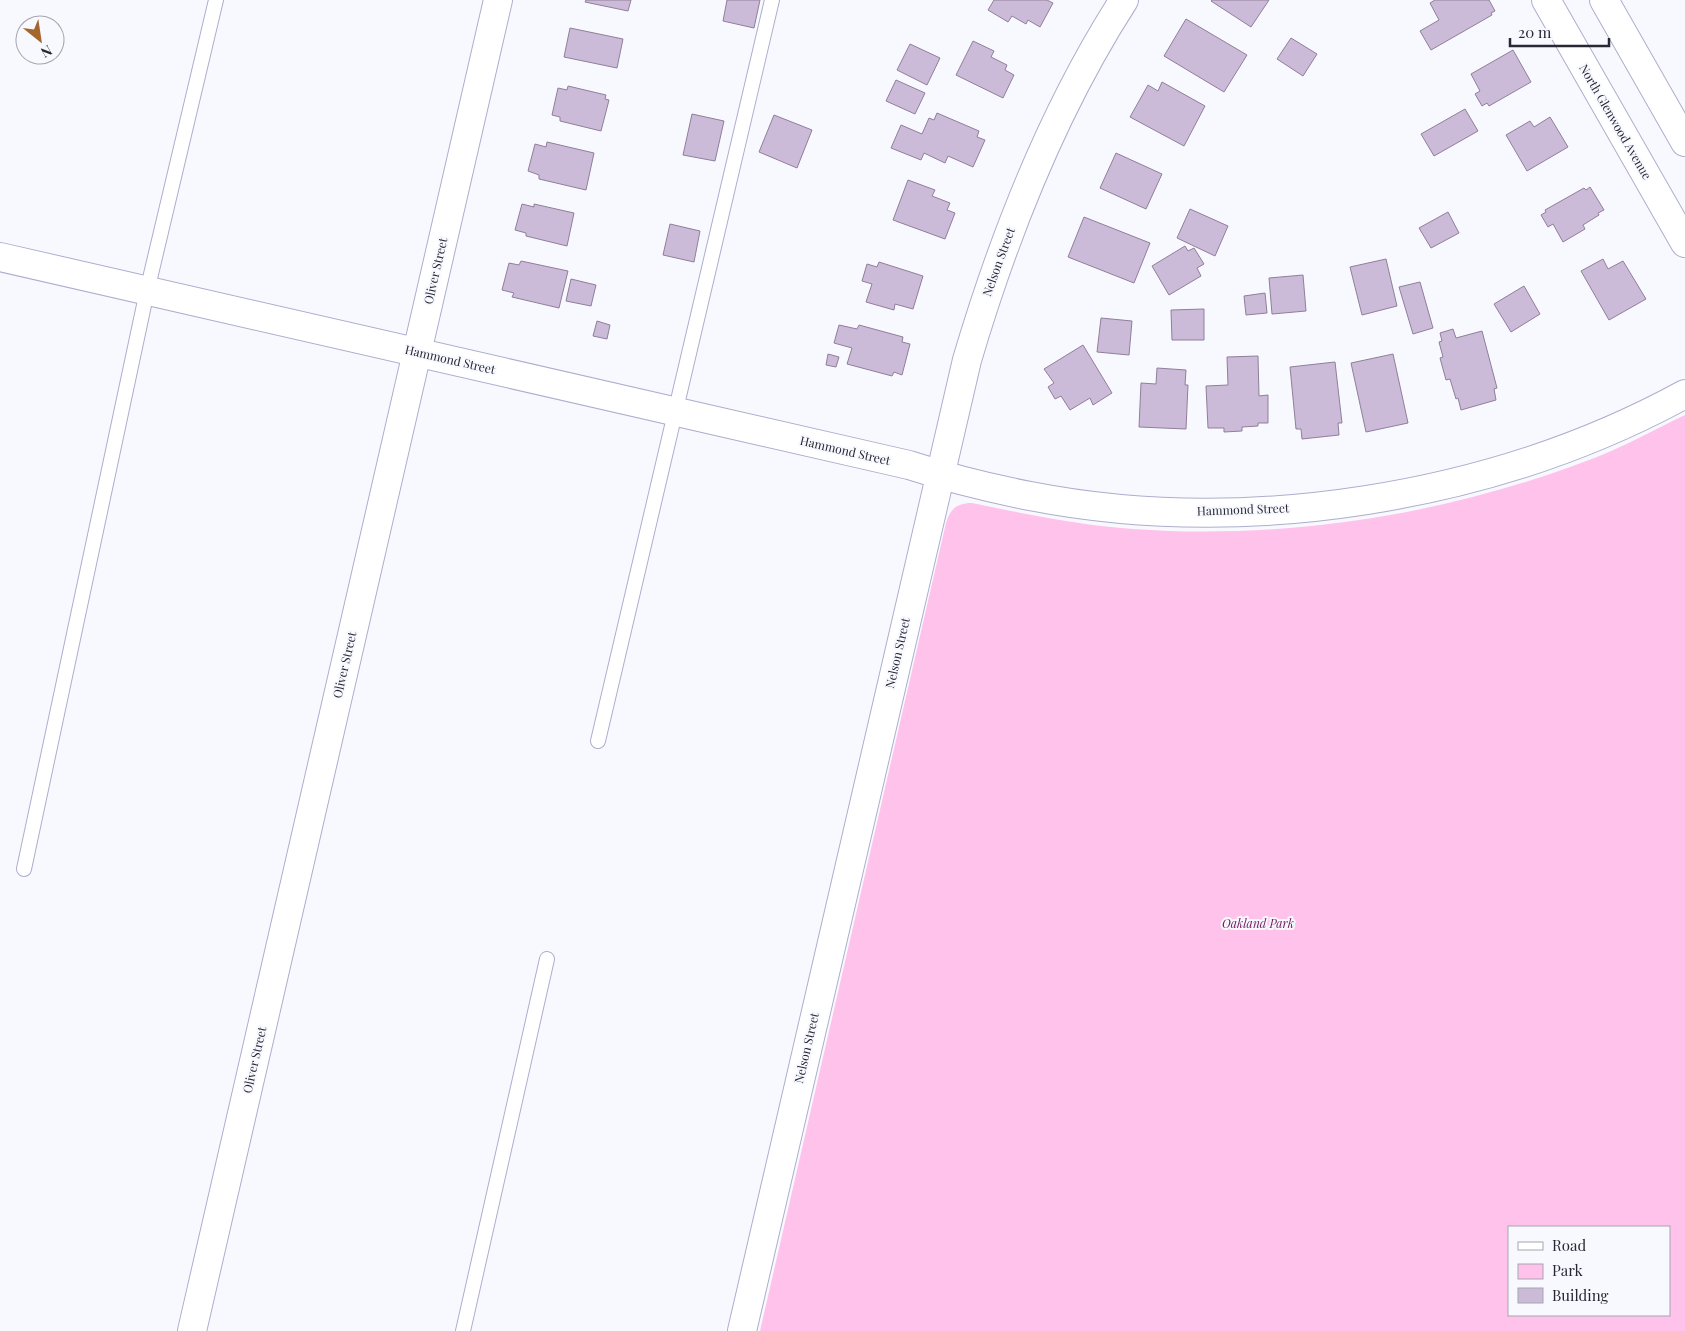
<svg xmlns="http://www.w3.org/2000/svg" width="1685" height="1331" font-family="'Playfair Display',serif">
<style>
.green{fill:#fec2eb;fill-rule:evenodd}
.building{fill:#ccbbd8;stroke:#8f7f9a}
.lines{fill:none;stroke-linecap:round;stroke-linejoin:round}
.service-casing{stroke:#adaecd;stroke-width:16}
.minor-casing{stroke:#adaecd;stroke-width:30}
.service{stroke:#fff;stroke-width:14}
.minor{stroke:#fff;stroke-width:28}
.labels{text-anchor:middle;stroke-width:4;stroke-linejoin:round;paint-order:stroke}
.street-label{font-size:12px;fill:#282834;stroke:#f8f8ff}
.park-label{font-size:12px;font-style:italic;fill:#701b5d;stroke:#f8f8ff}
</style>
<rect width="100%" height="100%" fill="#f8f8ff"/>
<!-- green -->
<path class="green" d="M1685 415V1331H760L946 523C950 509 957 503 972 503 1025 514 1079 525 1133 529 1286 540 1445 515 1589 460 1622 448 1653 430 1685 415ZM1509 1227H1669V1315H1509Z"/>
<!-- building -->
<path class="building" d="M586 0H631L628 11 585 2Z
M727 0H760L754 28 723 21Z
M994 0H1047L1053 3 1040 27 1028 20 1026 24 1012 16 1008 22 988 10Z
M1212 0H1269L1251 27 1211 1Z
M1435 0H1489L1495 11 1491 13 1492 15 1431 50 1420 31 1439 20 1430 3Z
M1186 19 1247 55 1224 92 1164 56Z
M570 28 623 39 617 68 564 57Z
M1291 38 1317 54 1303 76 1277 59Z
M973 41 994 51 991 57 1007 65 1005 70 1014 75 1003 98 956 75Z
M910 44 940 58 927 85 897 70Z
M1513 50 1531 82 1489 106 1487 103 1482 106 1475 94 1480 91 1471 74Z
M896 80 925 93 915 114 886 101Z
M1162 82 1205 106 1184 146 1130 117 1148 85 1158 91Z
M568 86 606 95 605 99 609 100 601 131 560 121V117L552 115 558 88 567 90Z
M1465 109 1478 131 1434 156 1421 134Z
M937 113 979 131 977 137 985 140 973 167 948 156 945 163 924 153 921 160 891 148 901 125 922 134 929 118 934 120Z
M692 114 724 121 715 161 683 155Z
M774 115 812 130 797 168 759 152Z
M1550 117 1568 147 1527 171 1506 135 1530 121 1534 127Z
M547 142 594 153 586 190 539 179V175L528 171 535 144 546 147Z
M1116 153 1162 174 1146 209 1100 188Z
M908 180 935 190 932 196 950 203 947 210 955 213 945 239 893 220Z
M1590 187 1604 210 1598 213 1599 215 1583 225 1585 229 1563 242 1553 224 1548 227 1541 215 1546 212 1545 210 1584 188 1586 190Z
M522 204 534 207V204L574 213 567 246 526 236V233L515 230Z
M1190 209 1228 226 1215 256 1177 238Z
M1448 212 1459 233 1431 248 1419 228Z
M1084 217 1150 243 1134 283 1068 257Z
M670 224 700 231 694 262 663 255Z
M1185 246 1188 251 1194 248 1204 264 1197 268 1201 276 1169 295 1152 266Z
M1386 259 1397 306 1362 315 1350 267Z
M1603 259 1608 269 1623 261 1646 299 1609 320 1581 271Z
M521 261 568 271 559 308 512 297 514 293 502 290 509 263 519 265Z
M879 262 923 276 913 309 895 304 894 310 866 302 872 284 862 281 867 264 877 267Z
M1303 275 1306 311 1272 314 1269 278Z
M571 279 596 285 591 306 566 301Z
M1420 282 1433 328 1413 334 1399 287Z
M1524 286 1540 314 1511 332 1494 304Z
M1265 293 1267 313 1246 315 1244 296Z
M1204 309V340H1172L1171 310Z
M1101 318 1132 321 1129 355 1097 352Z
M597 321 610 325 607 339 593 336Z
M839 325 857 329 859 325 903 337 902 342 910 344 902 375 894 372 892 376 847 364 852 348 834 343Z
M1453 329 1456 338 1482 331 1497 388 1494 389 1496 400 1461 410 1458 398 1456 399 1450 379 1446 380 1440 358 1443 357 1439 342 1442 341 1440 333Z
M1083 345 1112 393 1093 405 1090 398 1070 410 1061 396 1055 399 1048 387 1054 383 1044 369Z
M828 354 839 357 836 367 826 365Z
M1393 354 1408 423 1366 432 1351 363Z
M1258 356 1259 396 1268 395V423H1258V426L1242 427V431L1224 432V428H1208L1206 386 1228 385 1227 357Z
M1335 362 1342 423H1338L1339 435 1302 439 1301 429H1296L1290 367Z
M1157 368 1186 370 1185 385H1188L1186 429 1139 427 1141 383 1156 384Z"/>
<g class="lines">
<defs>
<path id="service" d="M598 741 772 0
M24 869 147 291 216 0
M463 1331 547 959"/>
<path id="minor" d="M1546 0 1685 243
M1604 0 1685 142
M0 257 909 465C949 478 989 488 1030 496 1245 538 1493 499 1685 394
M192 1331 498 0
M742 1331 967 360C1004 235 1053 110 1124 0"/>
</defs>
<!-- service casing -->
<use href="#service" class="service-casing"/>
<!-- minor casing -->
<use href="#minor" class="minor-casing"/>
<!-- service -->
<use href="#service" class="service"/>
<!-- minor -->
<use href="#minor" class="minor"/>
</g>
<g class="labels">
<!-- street labels -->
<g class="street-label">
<text transform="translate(1615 122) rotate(60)" y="4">North Glenwood Avenue</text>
<text transform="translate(999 262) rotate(-70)" y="4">Nelson Street</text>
<text transform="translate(436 271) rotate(-77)" y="4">Oliver Street</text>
<text transform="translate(450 360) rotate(13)" y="4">Hammond Street</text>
<text transform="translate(845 451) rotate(13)" y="4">Hammond Street</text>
<text transform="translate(1243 510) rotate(-2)" y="4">Hammond Street</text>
<text transform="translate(898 653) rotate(-77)" y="4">Nelson Street</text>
<text transform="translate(345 665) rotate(-77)" y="4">Oliver Street</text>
<text transform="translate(807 1048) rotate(-77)" y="4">Nelson Street</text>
<text transform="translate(255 1060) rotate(-77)" y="4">Oliver Street</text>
</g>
<!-- park labels -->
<g class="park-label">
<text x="1258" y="928">Oakland Park</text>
</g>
</g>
<!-- legend -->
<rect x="1508" y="1226" width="162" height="90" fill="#f8f8ff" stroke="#a5a5ae"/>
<rect x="1518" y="1242" width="25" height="8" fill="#ffffff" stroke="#a5a5ae"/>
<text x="1552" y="1251" font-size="15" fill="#282834">Road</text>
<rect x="1518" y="1264" width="25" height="15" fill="#fec2eb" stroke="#a5a5ae"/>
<text x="1552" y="1276" font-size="15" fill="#282834">Park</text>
<rect x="1518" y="1288" width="25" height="15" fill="#ccbbd8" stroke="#a5a5ae"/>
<text x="1552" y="1301" font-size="15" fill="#282834">Building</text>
<!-- north arrow -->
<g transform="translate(40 40) rotate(150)"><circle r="24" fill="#f8f8ff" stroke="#a5a5ae"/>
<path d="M0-4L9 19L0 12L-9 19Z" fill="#a4662b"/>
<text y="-8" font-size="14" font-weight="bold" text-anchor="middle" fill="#282834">N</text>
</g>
<!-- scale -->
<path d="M1510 38v8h99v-8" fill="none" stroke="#282834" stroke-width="2.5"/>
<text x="1518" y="38" font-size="15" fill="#282834" stroke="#f8f8ff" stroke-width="4" paint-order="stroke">20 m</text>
</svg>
